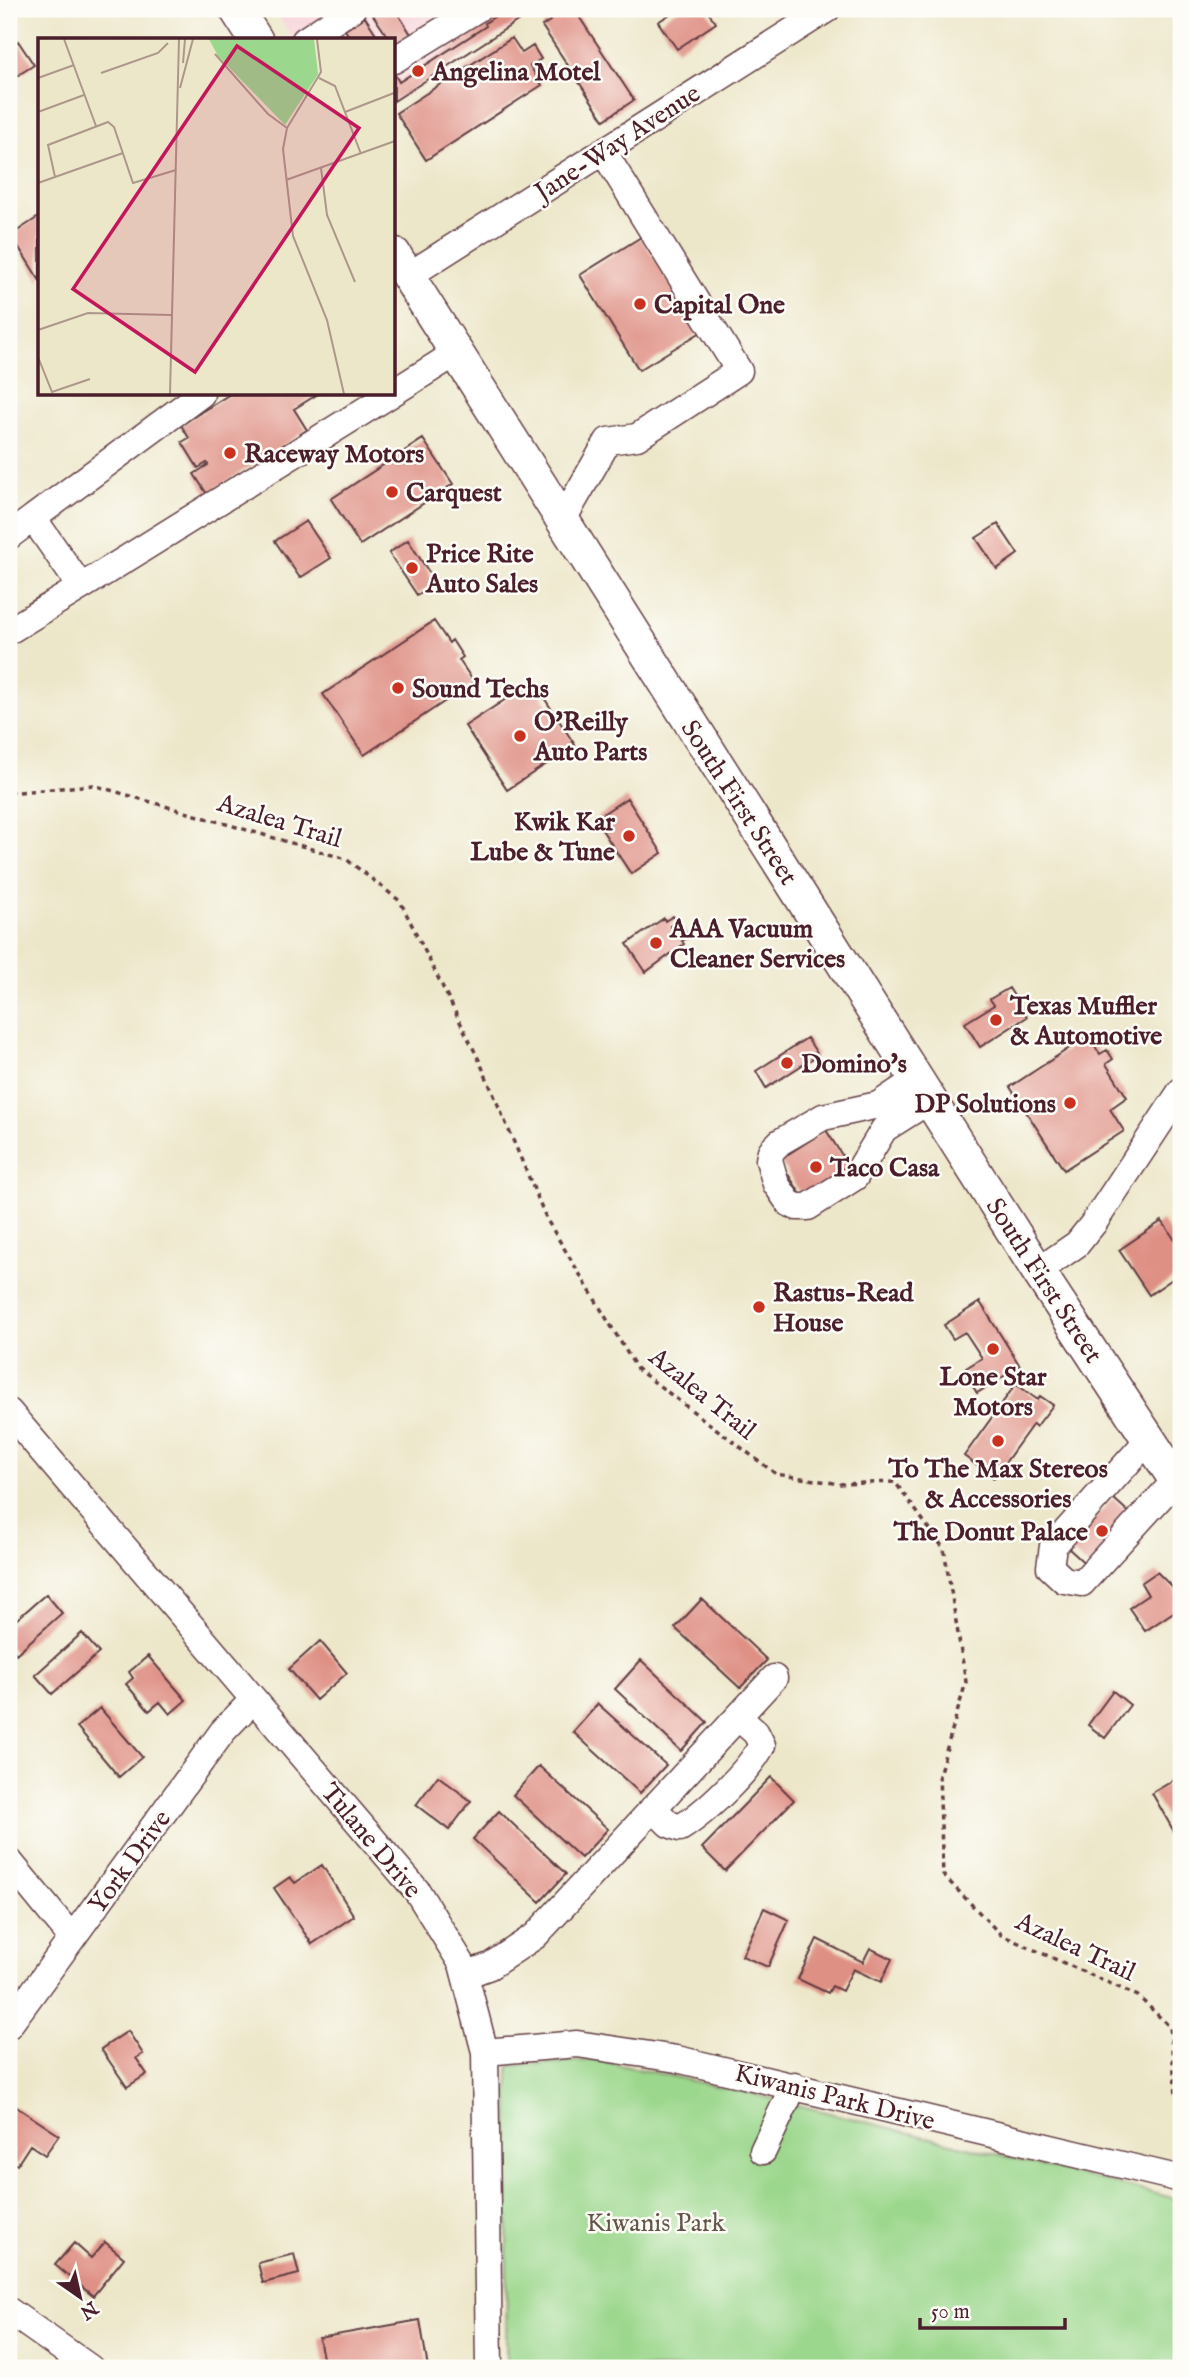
<svg xmlns="http://www.w3.org/2000/svg" width="1190" height="2377" font-family="'IM FELL English',serif">
<style>
.built{fill:#f6cfd7}
.green{fill:#9bd78c;stroke:#727b5c;stroke-width:2}
.building{fill:#df9085}
.lines{fill:none;stroke-linecap:round;stroke-linejoin:round}
.minor-casing{stroke:#623d43;stroke-width:29}
.major-casing{stroke:#623d43;stroke-width:36}
.path{stroke:#623d43;stroke-width:3.5;stroke-dasharray:5 5;stroke-linecap:butt}
.minor{stroke:#fff;stroke-width:26}
.major{stroke:#fff;stroke-width:33}
.poi-dot{fill:#c8321e;stroke:#fdfcf7;stroke-width:2.5}
.labels{text-anchor:middle;stroke-width:5;stroke-linejoin:round;paint-order:stroke}
.poi-label{font-size:26px;font-weight:bold;fill:#4a1f2b;stroke:#fdfcf7;text-anchor:start}
.street-label{font-size:26px;fill:#4a1f2b;stroke:#fdfcf7}
.park-label{font-size:26px;fill:#625648;stroke:#fdfcf7}
.inset-road{fill:none;stroke:#ac978a;stroke-width:2}
.view{fill:#c2185b;fill-opacity:0.15;stroke:#c2185b;stroke-width:3.5}
.inset-edge{fill:none;stroke:#4a1f2b;stroke-width:3.5}
</style>
<rect width="100%" height="100%" fill="#fdfcf7"/>
<filter id="ink" filterUnits="userSpaceOnUse"><feTurbulence type="fractalNoise" baseFrequency=".0143" numOctaves="2"/><feDisplacementMap in="SourceGraphic" scale="14" xChannelSelector="R" yChannelSelector="G"/><feConvolveMatrix kernelMatrix="1 2 1 2 8 2 1 2 1" color-interpolation-filters="sRGB"/></filter>
<filter id="wash" filterUnits="userSpaceOnUse"><feTurbulence type="fractalNoise" baseFrequency=".00686" numOctaves="4" result="noise"/><feDisplacementMap in="SourceGraphic" scale="28" xChannelSelector="R" yChannelSelector="G"/><feGaussianBlur stdDeviation="1.57" result="paint"/><feColorMatrix in="noise" values="0 0 0 0 0 0 0 0 0 0 0 0 0 0 0 0 0 1.4 0 .05"/><feComposite in="paint" operator="in"/></filter>
<g filter="url(#wash)">
<rect width="100%" height="100%" fill="#ede7ca"/>
<!-- built -->
<path class="built" d="M293 9H539L394 102V40H294L279 17Z"/>
<!-- green -->
<path class="green" d="M596 2060 753 2094 1181 2200V2368H506L509 2066Z"/>
<g id="blocks">
<!-- building -->
<path class="building" d="M382 9H395L412 36 394 46V40H390L373 15Z
M506 9H536L394 101V73L399 82 486 26 485 23Z
M549 9H574L634 100 604 120 542 26 550 21 544 12Z
M678 9H706L716 23 677 49 658 22Z
M365 17 380 40H352L345 30Z
M512 38 522 53 533 46 541 59 530 66 542 85 426 160 396 113Z
M18 41 34 65 9 81V48Z
M40 216V281L11 235Z
M641 237 701 332 639 370 580 275Z
M230 394H318L294 409 307 430 207 494 194 474 208 465 207 463 198 468 182 442 189 438 181 425Z
M423 439 453 484 360 545 331 499Z
M306 521 331 558 300 578 275 541Z
M998 524 1018 554 997 569 976 538Z
M408 540 436 583 417 595 389 553Z
M434 621 449 643 452 640 463 657 459 660 474 682 364 755 323 694Z
M533 681 575 745 507 790 465 726Z
M627 798 662 853 631 874 595 819Z
M673 916 677 921 670 926 677 935 684 930 689 937 682 941 684 944 646 972 627 944 664 918 665 921Z
M1009 988 1027 1017 980 1047 965 1023 994 1005 990 999Z
M1088 1036 1100 1054 1107 1050 1113 1059 1106 1064 1127 1097 1110 1109 1124 1131 1064 1170 1010 1087Z
M807 1038 818 1055 766 1088 756 1071Z
M826 1130 854 1174 807 1204 779 1160Z
M1162 1221 1181 1249V1273L1149 1295 1119 1250Z
M980 1302 1020 1366 977 1393 963 1370 982 1358 965 1332 953 1339 944 1325Z
M1016 1384 1038 1400 1040 1396 1053 1405 1036 1427 1033 1424 994 1478 964 1456Z
M1113 1498 1134 1517 1089 1567 1068 1548Z
M1157 1572 1175 1590 1181 1600V1607L1145 1631 1129 1608 1148 1595 1141 1583Z
M46 1594 62 1613 16 1654 9 1646V1626Z
M702 1599 767 1660 740 1688 675 1628Z
M82 1633 99 1653 52 1694 35 1675Z
M320 1641 347 1673 316 1700 289 1669Z
M148 1656 186 1700 170 1714 160 1702 149 1711 126 1684 133 1678 129 1672Z
M641 1660 707 1722 681 1751 615 1689Z
M1113 1691 1130 1705 1105 1738 1088 1725Z
M598 1704 666 1765 640 1793 573 1732Z
M100 1708 142 1757 119 1777 77 1727Z
M539 1766 608 1829 581 1858 513 1795Z
M438 1776 471 1801 449 1830 416 1805Z
M1181 1776V1844L1152 1793Z
M771 1777 794 1800 725 1871 702 1848Z
M499 1811 566 1874 540 1902 473 1839Z
M322 1865 354 1916 312 1944 274 1888 290 1877 295 1883Z
M764 1908 789 1920 768 1967 742 1956Z
M817 1939 863 1962 870 1948 892 1959 881 1982 853 1969 842 1991 832 1986 828 1993 798 1979Z
M128 2031 143 2054 136 2058 147 2074 127 2087 101 2049Z
M15 2106 59 2135 45 2155 30 2145 17 2165 9 2160V2116Z
M105 2242 124 2258 93 2296 55 2265 74 2243 91 2258Z
M294 2254 299 2274 263 2283 258 2263Z
M420 2320 428 2368H325L319 2338Z"/>
</g>
</g>
<g filter="url(#ink)">
<use href="#blocks" fill-opacity="0" stroke="#623d43" stroke-width="2"/>
<g class="lines">
<defs>
<path id="minor" d="M305 40 352 9
M394 60 477 9
M408 276 827 9
M394 392 456 353
M201 394 33 518 81 587 391 394
M562 521 608 441 637 437 739 371 603 151
M9 536 33 518
M9 631 81 587
M917 1079 878 1105 823 1117 780 1142 771 1151 769 1160 776 1184 789 1203 797 1207H808L855 1177 884 1129 930 1100
M1038 1271 1077 1244 1093 1224 1181 1091
M9 1412 417 1891 462 1964 485 2052 489 2368
M1149 1439 1053 1546 1050 1567 1064 1580 1082 1583 1176 1480
M653 1808 669 1824 680 1828C705 1813 750 1770 762 1745L756 1733 738 1717
M9 1861 72 1938
M465 1975 490 1966 535 1936 774 1678
M9 2025 223 1731 253 1700
M485 2052 577 2044 677 2059 1181 2179
M763 2151 794 2085
M9 2311 90 2368"/>
<path id="major" d="M236 9 256 40
M394 254 1038 1271 1181 1488"/>
</defs>
<!-- minor casing -->
<use href="#minor" class="minor-casing"/>
<!-- major casing -->
<use href="#major" class="major-casing"/>
<!-- path -->
<path class="path" d="M9 793 93 785 346 859 400 901 479 1060 547 1220 637 1369 776 1474 840 1484 895 1482 944 1549 966 1682 939 1775 943 1875 1001 1935 1138 1996 1170 2027 1176 2094 1181 2114"/>
<!-- minor -->
<use href="#minor" class="minor"/>
<!-- major -->
<use href="#major" class="major"/>
</g>
</g>
<!-- markers -->
<g class="poi-dot">
<circle cx="418" cy="71" r="7"/>
<circle cx="640" cy="304" r="7"/>
<circle cx="230" cy="453" r="7"/>
<circle cx="392" cy="492" r="7"/>
<circle cx="412" cy="568" r="7"/>
<circle cx="398" cy="688" r="7"/>
<circle cx="520" cy="736" r="7"/>
<circle cx="629" cy="836" r="7"/>
<circle cx="656" cy="943" r="7"/>
<circle cx="996" cy="1020" r="7"/>
<circle cx="787" cy="1063" r="7"/>
<circle cx="1070" cy="1103" r="7"/>
<circle cx="816" cy="1167" r="7"/>
<circle cx="759" cy="1307" r="7"/>
<circle cx="993" cy="1349" r="7"/>
<circle cx="998" cy="1441" r="7"/>
<circle cx="1102" cy="1531" r="7"/>
</g>
<g class="labels">
<!-- poi labels -->
<g class="poi-label">
<text x="432" y="80">Angelina Motel</text>
<text x="654" y="313">Capital One</text>
<text x="244" y="462">Raceway Motors</text>
<text x="406" y="501">Carquest</text>
<text x="426" y="562">Price Rite<tspan x="426" dy="30">Auto Sales</tspan></text>
<text x="412" y="697">Sound Techs</text>
<text x="534" y="730">O'Reilly<tspan x="534" dy="30">Auto Parts</tspan></text>
<text x="615" y="830" text-anchor="end">Kwik Kar<tspan x="615" dy="30">Lube &amp; Tune</tspan></text>
<text x="670" y="937">AAA Vacuum<tspan x="670" dy="30">Cleaner Services</tspan></text>
<text x="1010" y="1014">Texas Muffler<tspan x="1010" dy="30">&amp; Automotive</tspan></text>
<text x="801" y="1072">Domino's</text>
<text x="1056" y="1112" text-anchor="end">DP Solutions</text>
<text x="830" y="1176">Taco Casa</text>
<text x="773" y="1301">Rastus-Read<tspan x="773" dy="30">House</tspan></text>
<text x="993" y="1385" text-anchor="middle">Lone Star<tspan x="993" dy="30">Motors</tspan></text>
<text x="998" y="1477" text-anchor="middle">To The Max Stereos<tspan x="998" dy="30">&amp; Accessories</tspan></text>
<text x="1088" y="1540" text-anchor="end">The Donut Palace</text>
</g>
<!-- street labels -->
<g class="street-label">
<text transform="translate(617 142) rotate(-33)" y="9">Jane-Way Avenue</text>
<text transform="translate(740 802) rotate(57)" y="9">South First Street</text>
<text transform="translate(280 820) rotate(17)" y="9">Azalea Trail</text>
<text transform="translate(1045 1280) rotate(57)" y="9">South First Street</text>
<text transform="translate(703 1393) rotate(39)" y="9">Azalea Trail</text>
<text transform="translate(372 1840) rotate(50)" y="9">Tulane Drive</text>
<text transform="translate(129 1861) rotate(-54)" y="9">York Drive</text>
<text transform="translate(1076 1946) rotate(25)" y="9">Azalea Trail</text>
<text transform="translate(835 2096) rotate(14)" y="9">Kiwanis Park Drive</text>
</g>
<!-- park labels -->
<g class="park-label">
<text x="656" y="2231">Kiwanis Park</text>
</g>
</g>
<!-- overview -->
<g transform="translate(38 38)">
<rect width="357" height="357" fill="#ede7ca"/>
<path d="M171 1H276L280 36 247 87 180 18Z" fill="#9bd78c"/>
<path class="inset-road" d="M26 1 58 88M279 1 283 34 249 90 245 111 255 198 289 282 306 356M177 16 230 76 249 90M145 25 147 1M63 35 120 15 130 5M0 40 36 27M281 40 297 48 323 116M142 50 155 1M0 74 46 57M307 74 356 55M283 130 289 177 317 244M17 139 10 107 70 84 76 89 95 145 138 132M248 142 357 103M0 145 85 115M0 292 50 275 133 277M0 319 14 354 52 341M132 356 141 1"/>
<path class="view" d="M199 8 321 90 157 334 35 251Z"/>
<rect width="357" height="357" class="inset-edge"/>
</g>
<!-- margin -->
<rect width="1190" height="2377" fill="none" stroke="#fdfcf7" stroke-width="35"/>
<!-- north arrow -->
<g transform="translate(80 2297) rotate(146)" stroke="#fdfcf7" stroke-width="5" paint-order="stroke">
<path d="M0-5L12 26L0 18L-12 26Z" fill="#4a1f2b"/>
<text y="-10" font-size="19" font-weight="bold" text-anchor="middle" fill="#4a1f2b">N</text>
</g>
<!-- scale -->
<path d="M920 2318v10h145v-10" fill="none" stroke="#4a1f2b" stroke-width="3.5"/>
<text x="931" y="2318" font-size="21" fill="#4a1f2b" stroke="#fdfcf7" stroke-width="5" paint-order="stroke">50 m</text>
</svg>
